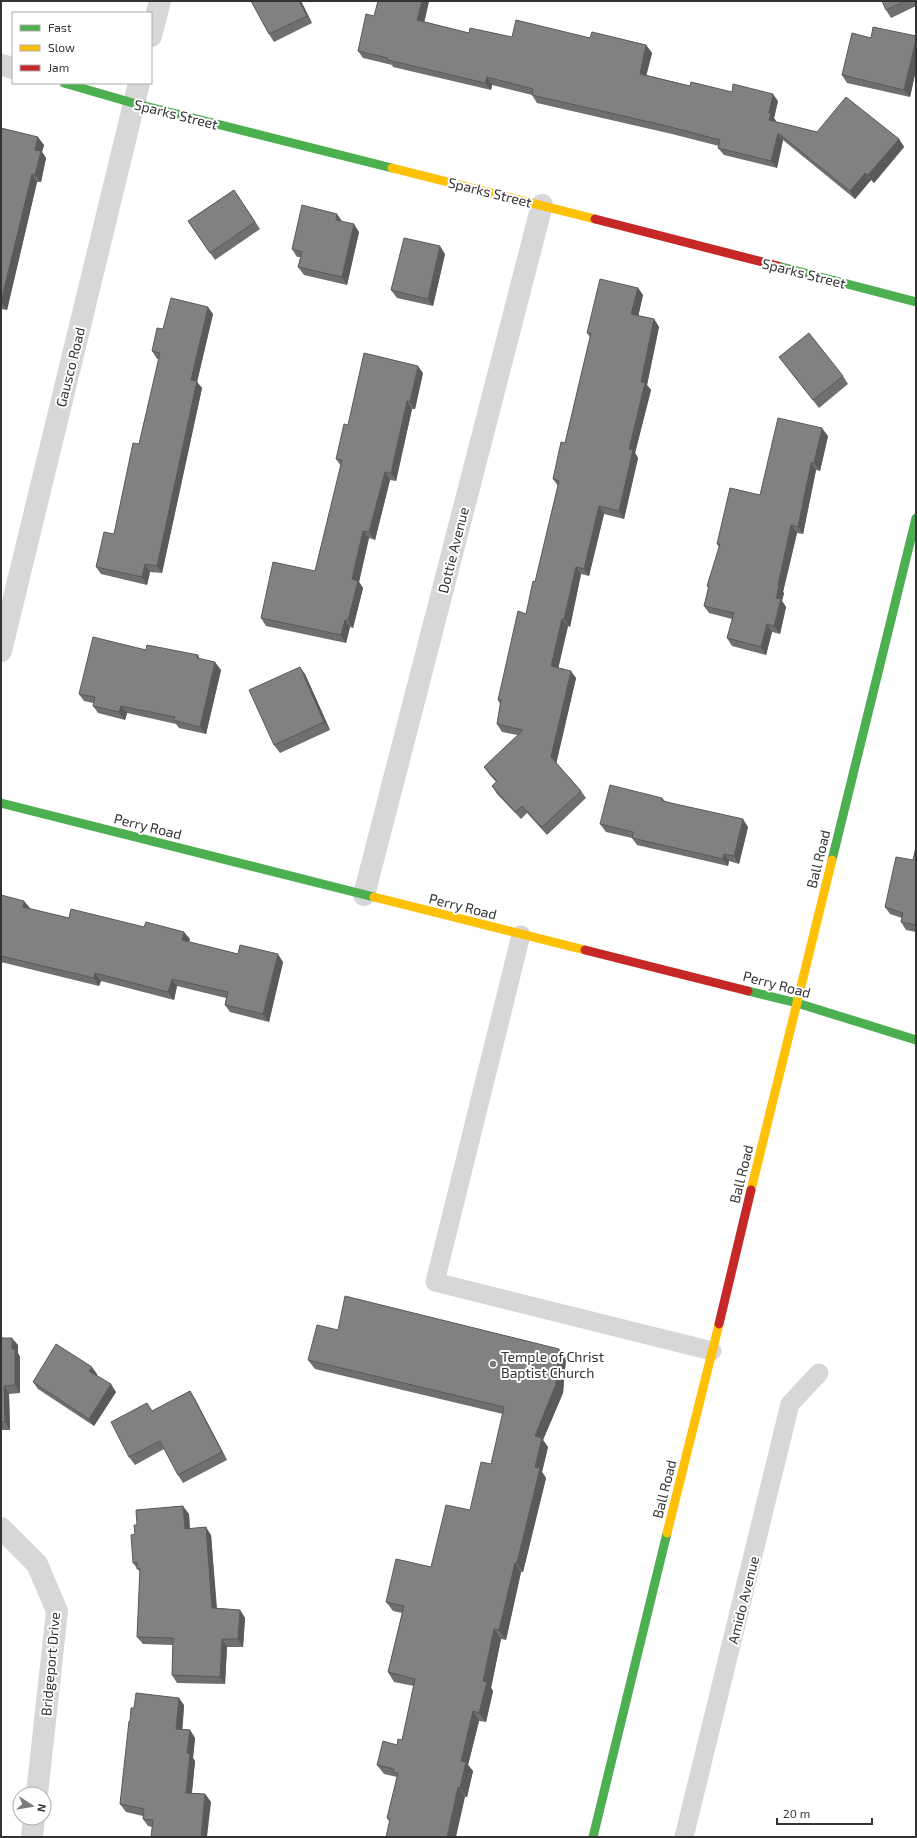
<svg xmlns="http://www.w3.org/2000/svg" width="917" height="1838" font-family="'Exo 2',sans-serif">
	<rect width="100%" height="100%" fill="#fff"/>
	<g fill="none" stroke-linecap="round" stroke-linejoin="round">
		<!-- lane -->
		<g stroke="#d7d7d7" stroke-width="19">
			<path d="M521,935L435,1282L712,1351"/>
			<path d="M684,1837L790,1404L819,1373"/>
		</g>
		<!-- street -->
		<g stroke="#d7d7d7" stroke-width="22">
			<path d="M151,36L160,1"/>
			<path d="M1,65L13,68"/>
			<path d="M1,651L139,83"/>
			<path d="M364,895L542,205"/>
			<path d="M1,1528L37,1564L57,1611L37,1794"/>
			<path d="M32,1837L34,1818"/>
		</g>
		<!-- fast -->
		<g stroke="#4caf50" stroke-width="9">
			<path d="M64,83L133,103L392,168"/>
			<path d="M778,266L916,302"/>
			<path d="M1,803L374,897"/>
			<path d="M832,860L916,518"/>
			<path d="M748,991L797,1003L916,1040"/>
			<path d="M593,1837L667,1533"/>
		</g>
		<!-- slow -->
		<g stroke="#ffc107" stroke-width="9">
			<path d="M392,168L595,219"/>
			<path d="M374,897L585,950"/>
			<path d="M751,1190L832,860"/>
			<path d="M667,1533L719,1324"/>
		</g>
		<!-- jam -->
		<g stroke="#c62828" stroke-width="9">
			<path d="M595,219L778,266"/>
			<path d="M585,950L748,991"/>
			<path d="M719,1324L751,1190"/>
		</g>
	</g>
	<!-- wall -->
	<g fill="#6f6f6f">
		<path d="M251,1H301L312,23L274,42L269,34Z"/>
		<path d="M378,1H429L424,22L469,33L512,37L590,38L646,45L652,53L646,75L690,86L732,92L778,101L774,118L776,121V122L817,132L899,139L904,147L874,183L871,180L855,199L783,140L777,168L724,155L718,148L719,146L672,134L537,103L532,95L492,85L491,90L393,67L392,65L363,58L358,51L374,16Z"/>
		<path d="M882,1H916V6L891,18L886,10Z"/>
		<path d="M916,36V70L910,97L847,83L842,75L871,38Z"/>
		<path d="M1,128L44,145L42,152L46,158L41,182H37L7,310L1,309Z"/>
		<path d="M234,190L260,229L215,260L188,221Z"/>
		<path d="M342,221L359,232L347,285L304,275L298,267L301,257H297L292,249Z"/>
		<path d="M445,254L433,306L397,298L391,290Z"/>
		<path d="M638,288L643,295L638,316L654,319L659,327L647,385L651,390L635,453L638,458L624,519L604,514L589,576L581,574L570,627L568,626L558,668L576,678L556,763L581,791L586,798L547,835L527,813L521,819L497,794L492,786L496,782L489,774L484,767L518,735L502,732L497,724L500,704L498,700L526,614L535,582L558,486L553,479L565,443L590,337L587,333Z"/>
		<path d="M213,314L197,382L202,388L162,573L150,572L147,585L101,574L96,567L114,534L139,444L159,359H157L152,351L163,329Z"/>
		<path d="M779,357L843,376L848,384L819,408Z"/>
		<path d="M423,373L415,409H412L396,481L390,480L375,540L369,538L359,582L363,588L353,628L350,627L346,643L266,626L261,618L315,571L341,466L336,459L348,425Z"/>
		<path d="M828,436L820,471L816,470L803,534L797,533L783,592L784,593L782,601L786,607L780,634L772,632L766,655L732,646L727,638L732,619L709,613L704,606L708,588L707,586L719,547L717,544Z"/>
		<path d="M146,650L198,655L200,659L221,670L206,734L179,728L176,724L127,713L125,720L98,713L93,706V703L84,701L79,694Z"/>
		<path d="M305,674L330,730L280,753L274,745Z"/>
		<path d="M662,798L665,801L748,827L739,864L729,861L728,866L637,845L632,838L606,832L600,824Z"/>
		<path d="M916,847V932L906,930L901,922L902,918L890,914L885,907L913,860Z"/>
		<path d="M1,895L30,909L69,918L190,939L189,942L238,954L283,962L269,1022L230,1012L225,1005L226,998L177,986L174,1000L101,981L99,986L1,962Z"/>
		<path d="M338,1330L566,1358L563,1393L543,1440L548,1447L542,1472L546,1478L523,1572H521L506,1640L501,1639L491,1688L493,1691L486,1722L479,1721L468,1765L473,1771L467,1797H465L389,1821L387,1818L397,1777L384,1774L377,1765L402,1740L414,1686L394,1682L388,1672L402,1613L393,1611L386,1602L431,1567L470,1510L491,1464L503,1414L315,1369L308,1360Z"/>
		<path d="M1,1338L18,1345V1353L20,1357V1393L9,1394L10,1430H1Z"/>
		<path d="M97,1374V1375L116,1392L94,1426L38,1389L33,1382Z"/>
		<path d="M190,1391L195,1399L227,1460L183,1483L178,1475L164,1449L135,1465L129,1457L153,1411Z"/>
		<path d="M189,1514L190,1529L211,1535L217,1608L240,1610L245,1618L243,1647H227L225,1684L177,1683L172,1675L173,1645L143,1644L137,1637L140,1572L133,1563L135,1534Z"/>
		<path d="M184,1705L182,1729L190,1730L195,1738L193,1758L195,1761L192,1793L205,1794L211,1802L152,1827L148,1826L143,1819V1816L126,1812L120,1804L130,1721Z"/>
	</g>
	<!-- shaded-wall -->
	<g fill="#5a5a5a">
		<path d="M299,1H301L312,23L307,16Z"/>
		<path d="M422,1H429L423,28L417,20Z"/>
		<path d="M916,40V70L910,97L904,90Z"/>
		<path d="M646,45L652,53L645,81L640,74Z"/>
		<path d="M487,77L492,85L491,90L485,83Z"/>
		<path d="M773,94L778,101L774,118L776,121L774,128L769,120V113Z"/>
		<path d="M778,133L783,140L777,168L771,161Z"/>
		<path d="M38,137L44,145L42,152L46,158L41,182L35,175V150Z"/>
		<path d="M899,139L904,147L874,183L868,175Z"/>
		<path d="M865,173L871,180L855,199L850,191Z"/>
		<path d="M32,174L37,182L7,310L1,302Z"/>
		<path d="M337,214L342,221L341,228L336,220Z"/>
		<path d="M354,224L359,232L347,285L342,277Z"/>
		<path d="M440,246L445,254L433,306L428,299Z"/>
		<path d="M638,288L643,295L637,322L631,314Z"/>
		<path d="M208,307L213,314L197,382L202,388L162,573L157,566L191,380Z"/>
		<path d="M654,319L659,327L647,385L651,390L635,453L638,458L624,519L619,511L641,382Z"/>
		<path d="M418,366L423,373L415,409L410,402Z"/>
		<path d="M407,401L412,409L396,481L391,473Z"/>
		<path d="M822,428L828,436L820,471L814,463Z"/>
		<path d="M811,463L816,470L803,534L798,527Z"/>
		<path d="M385,472L390,480L375,540L369,532Z"/>
		<path d="M599,506L604,514L589,576L584,569Z"/>
		<path d="M791,525L797,533L783,592L784,593L782,601L786,607L780,634L774,626L776,598L778,585Z"/>
		<path d="M363,531L369,538L359,582L363,588L353,628L348,620L352,579Z"/>
		<path d="M145,564L150,572L147,585L142,577Z"/>
		<path d="M576,567L581,574L570,627L564,619Z"/>
		<path d="M562,619L568,626L557,674L551,666Z"/>
		<path d="M345,620L350,627L346,643L341,635Z"/>
		<path d="M767,624L772,632L766,655L761,647Z"/>
		<path d="M215,662L221,670L206,734L200,727Z"/>
		<path d="M300,667L305,674L330,730L324,722Z"/>
		<path d="M571,671L576,678L556,765L551,757Z"/>
		<path d="M121,706L127,713L125,720L119,712Z"/>
		<path d="M743,819L748,827L739,864L734,856Z"/>
		<path d="M724,854L729,861L728,866L723,859Z"/>
		<path d="M24,901L30,908L28,915L23,907Z"/>
		<path d="M184,932L190,939L187,948L182,940Z"/>
		<path d="M278,954L283,962L269,1022L263,1014Z"/>
		<path d="M95,973L101,981L99,986L94,978Z"/>
		<path d="M172,979L177,986L174,1000L168,992Z"/>
		<path d="M12,1338L18,1345V1353L20,1357V1393L15,1385Z"/>
		<path d="M559,1349L566,1358L563,1393L543,1440L548,1447L542,1472L546,1478L523,1572L517,1563L535,1467V1436Z"/>
		<path d="M92,1367L97,1374L95,1378L89,1371Z"/>
		<path d="M111,1384L116,1392L94,1426L89,1419Z"/>
		<path d="M4,1386L9,1394L10,1430L5,1422Z"/>
		<path d="M190,1391L195,1399L227,1460L222,1452Z"/>
		<path d="M183,1506L189,1514L190,1537L185,1529Z"/>
		<path d="M206,1527L211,1535L217,1616L212,1608Z"/>
		<path d="M515,1563L521,1572L506,1640L499,1630Z"/>
		<path d="M240,1610L245,1618L243,1647L238,1639Z"/>
		<path d="M494,1629L501,1639L491,1688L493,1691L486,1722L479,1713L483,1681Z"/>
		<path d="M222,1639L227,1647L225,1684L220,1677Z"/>
		<path d="M179,1698L184,1705L182,1736L176,1729Z"/>
		<path d="M473,1711L479,1721L468,1765L473,1771L467,1797L460,1788L461,1761Z"/>
		<path d="M190,1730L195,1738L193,1758L195,1761L191,1800L186,1793L187,1753Z"/>
		<path d="M458,1787L465,1797L456,1837H447Z"/>
		<path d="M205,1794L211,1802L207,1837H201Z"/>
	</g>
	<!-- building -->
	<g fill="#818181" stroke="#5a5a5a">
		<path d="M251,1H299L307,16L269,34Z"/>
		<path d="M378,1H422L417,20L469,33L470,28L512,37L516,20L590,38L592,32L646,45L640,74L690,86L691,82L732,92L733,84L773,94L769,113H771L769,120L817,132L846,97L899,139L868,175L865,173L850,191L778,133L771,161L718,148L720,140L667,126L532,95L533,89L487,77L485,83L388,60V58L358,51L366,14L374,16Z"/>
		<path d="M882,1H905L886,10Z"/>
		<path d="M873,27L916,36V40L904,90L842,75L852,33L871,38Z"/>
		<path d="M1,128L38,137L35,150L41,151L35,175L32,174L1,302Z"/>
		<path d="M234,190L255,222L210,253L188,221Z"/>
		<path d="M302,205L337,214L336,220L354,224L342,277L298,267L302,252L292,249Z"/>
		<path d="M404,238L440,246L428,299L391,290Z"/>
		<path d="M600,279L638,288L631,314L654,319L641,382L645,383L629,449L633,450L619,511L599,506L584,569L576,567L564,619H562L551,666L571,671L551,757L581,791L542,827L522,806L515,812L492,786L497,781L484,767L523,730L497,724L501,700H498L518,611L526,614L533,581L535,582L559,481L553,479L561,442L565,443L591,333H587Z"/>
		<path d="M171,298L208,307L191,380L197,381L157,566L145,564L142,577L96,567L104,532L114,534L133,443L139,444L160,353L152,351L157,328L163,329Z"/>
		<path d="M809,333L843,376L813,400L779,357Z"/>
		<path d="M364,353L418,366L410,402L407,401L391,473L385,472L369,532L363,531L352,579L358,581L348,620H345L341,635L261,618L273,562L315,571L342,460L336,459L344,424L348,425Z"/>
		<path d="M778,418L822,428L814,463H811L798,527L791,525L778,585L779,586L776,598L781,599L774,626L767,624L761,647L727,638L734,613L704,606L709,586H707L720,544H717L730,488L760,495Z"/>
		<path d="M93,637L146,650L147,645L198,655L197,658L215,662L200,727L173,720L175,717L121,706L119,712L93,706L95,697L79,694Z"/>
		<path d="M300,667L324,722L274,745L249,690Z"/>
		<path d="M610,785L662,798V801L743,819L734,856L724,854L723,859L632,838L633,832L600,824Z"/>
		<path d="M916,847V925L901,922L903,913L885,907L896,857L913,860Z"/>
		<path d="M1,895L24,901L23,907L69,918L71,909L144,927L146,922L184,932L182,940L238,954L240,945L278,954L263,1014L225,1005L228,992L172,979L168,992L95,973L94,978L1,956Z"/>
		<path d="M345,1296L559,1349L556,1384L535,1436L542,1438L535,1467L540,1468L517,1563H515L499,1630L494,1629L483,1681L487,1682L479,1713L473,1711L461,1761L466,1762L460,1788L458,1787L447,1837H386L390,1819L387,1818L398,1773L393,1772L394,1769L377,1765L383,1741L397,1745L398,1739L402,1740L415,1679L388,1672L404,1606L386,1602L396,1559L431,1567L446,1505L470,1510L481,1462L491,1464L504,1407L308,1360L317,1325L338,1330Z"/>
		<path d="M1,1338H12V1349H15V1385L4,1386L5,1422H1Z"/>
		<path d="M56,1344L92,1367L89,1371L111,1384L89,1419L33,1382Z"/>
		<path d="M190,1391L222,1452L178,1475L160,1441L129,1457L111,1422L147,1403L152,1411Z"/>
		<path d="M183,1506L185,1529L206,1527L212,1608L240,1610L238,1639H222L220,1677L172,1675L173,1638L137,1637L140,1568L137,1569V1562L133,1563L131,1535L135,1534L134,1525H137L136,1510Z"/>
		<path d="M136,1693L179,1698L176,1729L190,1730L187,1753L190,1754L186,1793L205,1794L201,1837H151L153,1820L143,1819L144,1809L120,1804L129,1721H130L131,1708H134Z"/>
	</g>
	<!-- markers -->
	<circle fill="#7a7a7a" stroke="#fff" stroke-width="1.5" cx="493" cy="1364" r="4"/>
	<g text-anchor="middle" dominant-baseline="central" stroke-width="4" stroke-linejoin="round" paint-order="stroke">
		<!-- street labels -->
		<g font-size="14" fill="#333" stroke="#fff">
			<text transform="translate(176 114) rotate(14)">Sparks Street</text>
			<text transform="translate(490 192) rotate(14)">Sparks Street</text>
			<text transform="translate(804 273) rotate(14)">Sparks Street</text>
			<text transform="translate(70 367) rotate(-76)">Gausco Road</text>
			<text transform="translate(453 550) rotate(-76)">Dottie Avenue</text>
			<text transform="translate(148 826) rotate(14)">Perry Road</text>
			<text transform="translate(818 859) rotate(-76)">Ball Road</text>
			<text transform="translate(463 906) rotate(14)">Perry Road</text>
			<text transform="translate(777 984) rotate(15)">Perry Road</text>
			<text transform="translate(741 1174) rotate(-76)">Ball Road</text>
			<text transform="translate(664 1489) rotate(-76)">Ball Road</text>
			<text transform="translate(743 1600) rotate(-76)">Amido Avenue</text>
			<text transform="translate(50 1664) rotate(-85)">Bridgeport Drive</text>
		</g>
		<!-- poi labels -->
		<g font-size="14" fill="#333" stroke="#fff" text-anchor="start">
			<text x="501" y="1356">Temple of Christ<tspan x="501" dy="16">Baptist Church</tspan></text>
		</g>
	</g>
	<!-- border -->
	<rect width="917" height="1838" fill="none" stroke="#333333" stroke-width="4"/>
	<!-- legend -->
	<rect x="12" y="12" width="140" height="72" fill="#ffffff" stroke="#adadad"/>
	<rect x="20" y="25" width="20" height="6" fill="#4caf50" stroke="#adadad"/>
	<text x="48" y="32" font-size="12" fill="#333333">Fast</text>
	<rect x="20" y="45" width="20" height="6" fill="#ffc107" stroke="#adadad"/>
	<text x="48" y="52" font-size="12" fill="#333333">Slow</text>
	<rect x="20" y="65" width="20" height="6" fill="#c62828" stroke="#adadad"/>
	<text x="48" y="72" font-size="12" fill="#333333">Jam</text>
	<!-- north arrow -->
	<g transform="translate(32 1806) rotate(102)"><circle r="19" fill="#ffffff" stroke="#adadad"/>
	<path d="M0-3L7 15L0 10L-7 15Z" fill="#7a7a7a"/>
	<text y="-6" font-size="11" font-weight="bold" text-anchor="middle" fill="#333333">N</text>
	</g>
	<!-- scale -->
	<path d="M777 1818v6h95v-6" fill="none" stroke="#333333" stroke-width="2"/>
	<text x="783" y="1818" font-size="12" fill="#333333" stroke="#ffffff" stroke-width="3" paint-order="stroke">20 m</text>
</svg>
